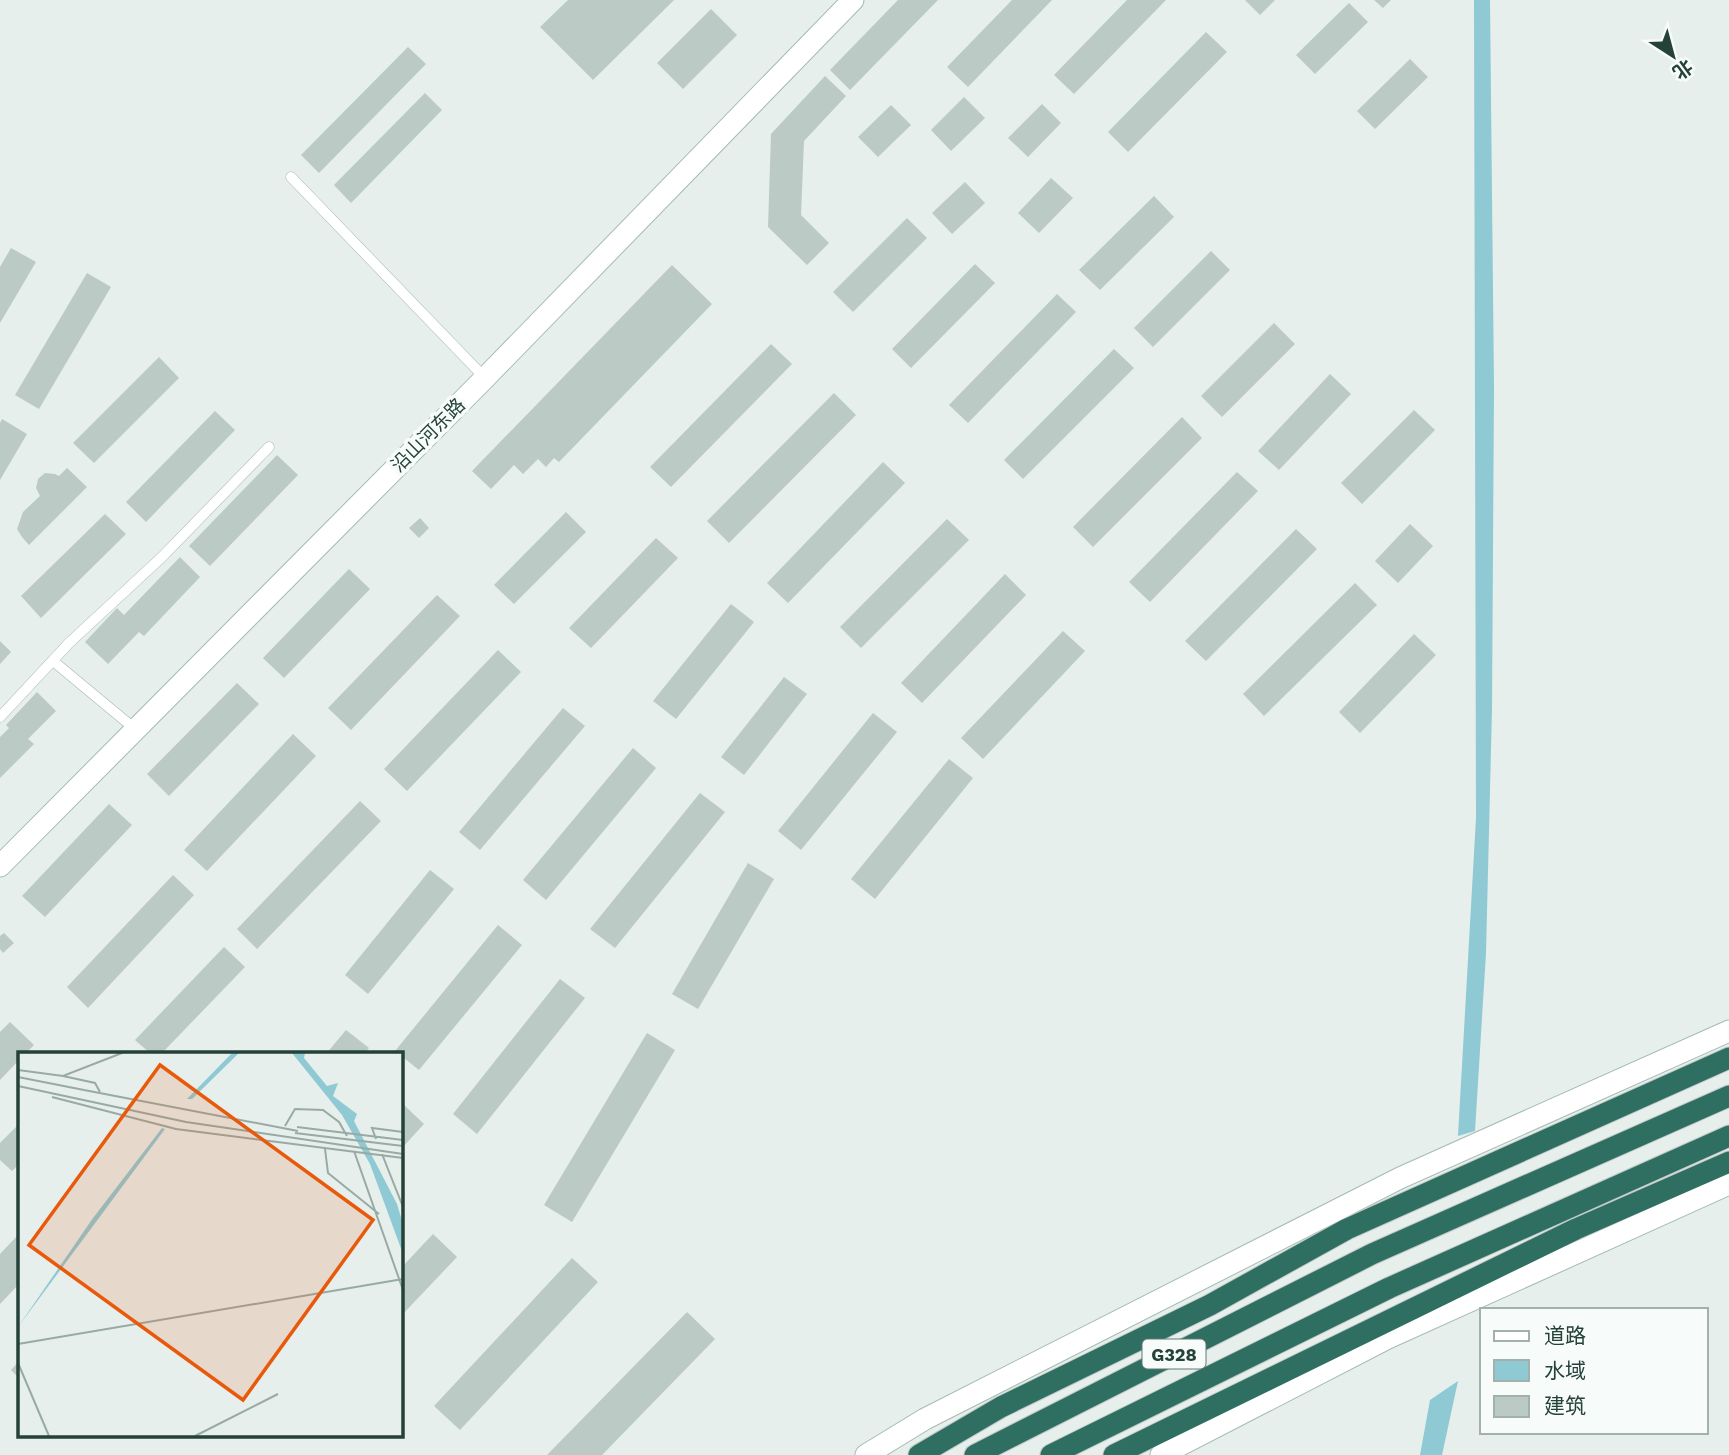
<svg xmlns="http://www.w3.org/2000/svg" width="1729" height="1455" font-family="'Work Sans','Noto Sans SC',sans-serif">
	<rect width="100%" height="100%" fill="#e6efeb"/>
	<!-- water -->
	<g fill="#8ec9d4">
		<path d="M1474,0H1490L1494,388L1492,709L1486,953L1475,1131L1458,1136L1476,818Z"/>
		<path d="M1458,1381L1442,1455H1420L1430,1400Z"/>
	</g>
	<!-- building -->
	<g fill="#bbcac4">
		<path d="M568,0H674L593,80L540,27Z"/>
		<path d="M898,0H938L850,90L830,70Z"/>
		<path d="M1012,0H1052L968,87L947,67Z"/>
		<path d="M1127,0H1166L1074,94L1054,75Z"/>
		<path d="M1245,0H1275L1260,15Z"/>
		<path d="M1374,0H1391L1383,8Z"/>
		<path d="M1349,3L1368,22L1315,74L1296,55Z"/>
		<path d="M711,9L737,35L683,89L657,63Z"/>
		<path d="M1206,32L1227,52L1128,152L1108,132Z"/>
		<path d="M408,47L426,64L319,173L301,155Z"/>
		<path d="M1410,59L1428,77L1375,129L1357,111Z"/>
		<path d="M825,76L846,96L804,141L801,215L829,243L807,265L768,227L771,134Z"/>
		<path d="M425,93L442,110L351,203L334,185Z"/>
		<path d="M964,97L985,118L951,151L931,130Z"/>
		<path d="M1042,104L1061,123L1028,157L1008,138Z"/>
		<path d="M891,105L911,125L878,157L858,137Z"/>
		<path d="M1051,178L1073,198L1039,233L1018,213Z"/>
		<path d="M965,182L985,203L952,234L932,213Z"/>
		<path d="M1154,196L1174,217L1100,290L1079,270Z"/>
		<path d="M907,218L927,238L853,312L833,292Z"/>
		<path d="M11,248L36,262L0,323V267Z"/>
		<path d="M1211,251L1230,270L1153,347L1134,328Z"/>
		<path d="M975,264L995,283L911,368L892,349Z"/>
		<path d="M672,265L712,304L559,462L554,458L546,467L538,459L523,474L514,465L491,489L472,471Z"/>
		<path d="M87,273L111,287L39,409L15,395Z"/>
		<path d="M1057,294L1076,312L968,423L949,405Z"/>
		<path d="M1274,323L1295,344L1222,417L1201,396Z"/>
		<path d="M771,344L792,364L671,487L650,467Z"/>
		<path d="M1114,349L1134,368L1023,479L1004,460Z"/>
		<path d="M159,357L179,378L94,463L73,443Z"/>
		<path d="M1330,374L1351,394L1279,470L1258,451Z"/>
		<path d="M834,393L856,415L729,543L707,521Z"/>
		<path d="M1414,410L1435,430L1362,504L1341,483Z"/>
		<path d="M215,411L235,430L146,522L126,502Z"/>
		<path d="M1182,417L1202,438L1093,547L1073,527Z"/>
		<path d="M2,419L27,434L0,480V423Z"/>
		<path d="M277,455L298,475L210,566L189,546Z"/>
		<path d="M883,462L905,483L788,603L767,583Z"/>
		<path d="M67,468L87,487L29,545L22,537L17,529L23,512L40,496L36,488L38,479L45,473L55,474L59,476Z"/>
		<path d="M1237,472L1258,491L1150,602L1129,582Z"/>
		<path d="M566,512L586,532L514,604L494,585Z"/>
		<path d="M105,514L126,534L41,618L21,596Z"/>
		<path d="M420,518L429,528L419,538L409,528Z"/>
		<path d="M947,519L969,540L861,648L840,627Z"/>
		<path d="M1410,524L1433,546L1398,583L1375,561Z"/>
		<path d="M1296,529L1317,549L1206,661L1185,641Z"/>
		<path d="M656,538L678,558L591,648L569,628Z"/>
		<path d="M180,557L200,577L144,636L139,632L108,664L85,642L117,608L124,615Z"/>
		<path d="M349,569L370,589L284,678L263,658Z"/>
		<path d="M1005,574L1026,595L922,703L901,683Z"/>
		<path d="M1355,583L1377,605L1264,716L1243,694Z"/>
		<path d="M437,595L460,616L351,730L328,708Z"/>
		<path d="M731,604L754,622L676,719L653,701Z"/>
		<path d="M1063,631L1085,651L983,759L961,738Z"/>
		<path d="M1414,634L1436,655L1360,733L1339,712Z"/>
		<path d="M0,641L11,652L0,664Z"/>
		<path d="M498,650L521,672L407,791L384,769Z"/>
		<path d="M784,677L807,694L744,775L721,757Z"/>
		<path d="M237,683L259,704L169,796L147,774Z"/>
		<path d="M37,692L56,711L28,739L34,744L0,778V737L9,728L6,725Z"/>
		<path d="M563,708L585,726L480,850L459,832Z"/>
		<path d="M873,713L897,732L801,850L778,831Z"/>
		<path d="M293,734L316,756L207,871L184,850Z"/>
		<path d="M633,748L656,768L546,900L523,880Z"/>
		<path d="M949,759L973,778L875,899L851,879Z"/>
		<path d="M700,793L725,812L615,948L590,929Z"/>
		<path d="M360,801L381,821L257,949L237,929Z"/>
		<path d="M109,804L132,825L45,917L22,896Z"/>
		<path d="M748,863L774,879L698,1009L672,994Z"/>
		<path d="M430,870L454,889L368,994L345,975Z"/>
		<path d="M173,875L194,895L88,1008L67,987Z"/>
		<path d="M498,925L522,945L419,1070L395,1051Z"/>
		<path d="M4,933L14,943L3,953L0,949V936Z"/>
		<path d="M224,947L245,967L161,1054H151L135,1040Z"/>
		<path d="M560,979L585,998L477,1134L453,1114Z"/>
		<path d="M10,1022L34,1045L25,1054H19V1060L0,1080V1032Z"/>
		<path d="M346,1030L369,1048L364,1054H326Z"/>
		<path d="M647,1033L675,1050L572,1222L544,1205Z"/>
		<path d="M403,1104L424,1124L401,1149V1107Z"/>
		<path d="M19,1124V1164L12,1171L0,1160V1143Z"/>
		<path d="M19,1234V1284L0,1304V1254Z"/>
		<path d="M433,1234L457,1257L401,1316V1268Z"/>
		<path d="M572,1258L598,1282L460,1430L434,1406Z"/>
		<path d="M687,1312L715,1339L602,1455H547Z"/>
		<path d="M19,1361V1378L11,1370Z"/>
	</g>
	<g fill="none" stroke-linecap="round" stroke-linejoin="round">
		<defs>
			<g id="lane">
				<path d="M291,177L485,378"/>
				<path d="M53,661L135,729"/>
				<path d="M0,717L69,643L162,557L269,447"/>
			</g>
			<g id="secondary">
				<path d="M0,866L485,378L853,0"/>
				<path d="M866,1455L925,1419L1400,1178L1729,1031"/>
				<path d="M1161,1455L1388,1338L1729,1184"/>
			</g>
			<g id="highway">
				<path d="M919,1455L1001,1407L1210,1305L1347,1229L1729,1058"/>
				<path d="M975,1455L1372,1254L1729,1096"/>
				<path d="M1051,1455L1389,1288L1729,1136"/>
				<path d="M1114,1455L1576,1229L1729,1162"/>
			</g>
		</defs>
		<!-- lane casing -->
		<use href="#lane" stroke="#a8b8b2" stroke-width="11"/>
		<!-- secondary casing -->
		<use href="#secondary" stroke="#a4bbb3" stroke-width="23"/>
		<!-- highway casing -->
		<use href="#highway" stroke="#c2cac8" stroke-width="23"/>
		<!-- lane -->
		<use href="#lane" stroke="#fff" stroke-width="10"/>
		<!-- secondary -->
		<use href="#secondary" stroke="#fff" stroke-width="21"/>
		<!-- highway -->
		<use href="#highway" stroke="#2f6f62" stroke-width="21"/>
	</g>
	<g text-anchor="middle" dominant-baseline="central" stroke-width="7" stroke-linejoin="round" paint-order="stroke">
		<!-- shield labels -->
		<rect fill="#f7fbf9" stroke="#637a73" stroke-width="2" x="1142.5" y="1339.5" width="63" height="29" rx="5"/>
		<g font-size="18" font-weight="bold" fill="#24423a">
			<text x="1174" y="1354">G328</text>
		</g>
		<!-- street labels -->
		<g font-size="19" fill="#24423a" stroke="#f7fbf9">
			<text transform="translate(428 435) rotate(-45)">沿山河东路</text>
		</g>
	</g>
	<!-- overview -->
	<g transform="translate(18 1052)">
		<rect width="385" height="385" fill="#e6efeb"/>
		<path d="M214,1H221L174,47H169ZM274,1H287L286,6L309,34L320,31L315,44L339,62L336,69L379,152L385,172V202L352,112L324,63ZM144,76L147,77L0,275L75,166Z" fill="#8ec9d4"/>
		<path fill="none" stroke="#98aaa4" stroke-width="2" d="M0,18L45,24L104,1M45,24L77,31L82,40M0,25L66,38M0,34L168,70L385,102M66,38L280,79M34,45L158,77L385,106M267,74L277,57L305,58L321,70L329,84M279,75L385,88M277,81L385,94M358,87L354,76L385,80M307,97L310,121L361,162M336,99L385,238M364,102L385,155M0,292L385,227M0,311L31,384M177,384L260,342"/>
		<path fill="#e8590c" fill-opacity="0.15" stroke="#e8590c" stroke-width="3.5" d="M142,13L355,168L225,348L11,193Z"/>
		<rect width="385" height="385" fill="none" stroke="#24423a" stroke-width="3.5"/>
	</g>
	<!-- legend -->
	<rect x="1480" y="1308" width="228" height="126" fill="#f7fbf9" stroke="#a3b1ad" stroke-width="2"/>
	<rect x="1494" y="1331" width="35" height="10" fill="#ffffff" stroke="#a3b1ad" stroke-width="2"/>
	<text x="1544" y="1343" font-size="21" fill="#24423a">道路</text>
	<rect x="1494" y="1360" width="35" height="21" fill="#8ec9d4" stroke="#a3b1ad" stroke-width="2"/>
	<text x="1544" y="1378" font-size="21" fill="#24423a">水域</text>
	<rect x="1494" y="1396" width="35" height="21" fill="#bbcac4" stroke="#a3b1ad" stroke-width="2"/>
	<text x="1544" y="1413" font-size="21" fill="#24423a">建筑</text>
	<!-- north arrow -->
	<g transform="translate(1673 56) rotate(144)" stroke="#f7fbf9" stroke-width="5" paint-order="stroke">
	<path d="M0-5L12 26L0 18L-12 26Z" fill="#24423a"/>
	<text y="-10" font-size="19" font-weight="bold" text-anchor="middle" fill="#24423a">北</text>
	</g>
</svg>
